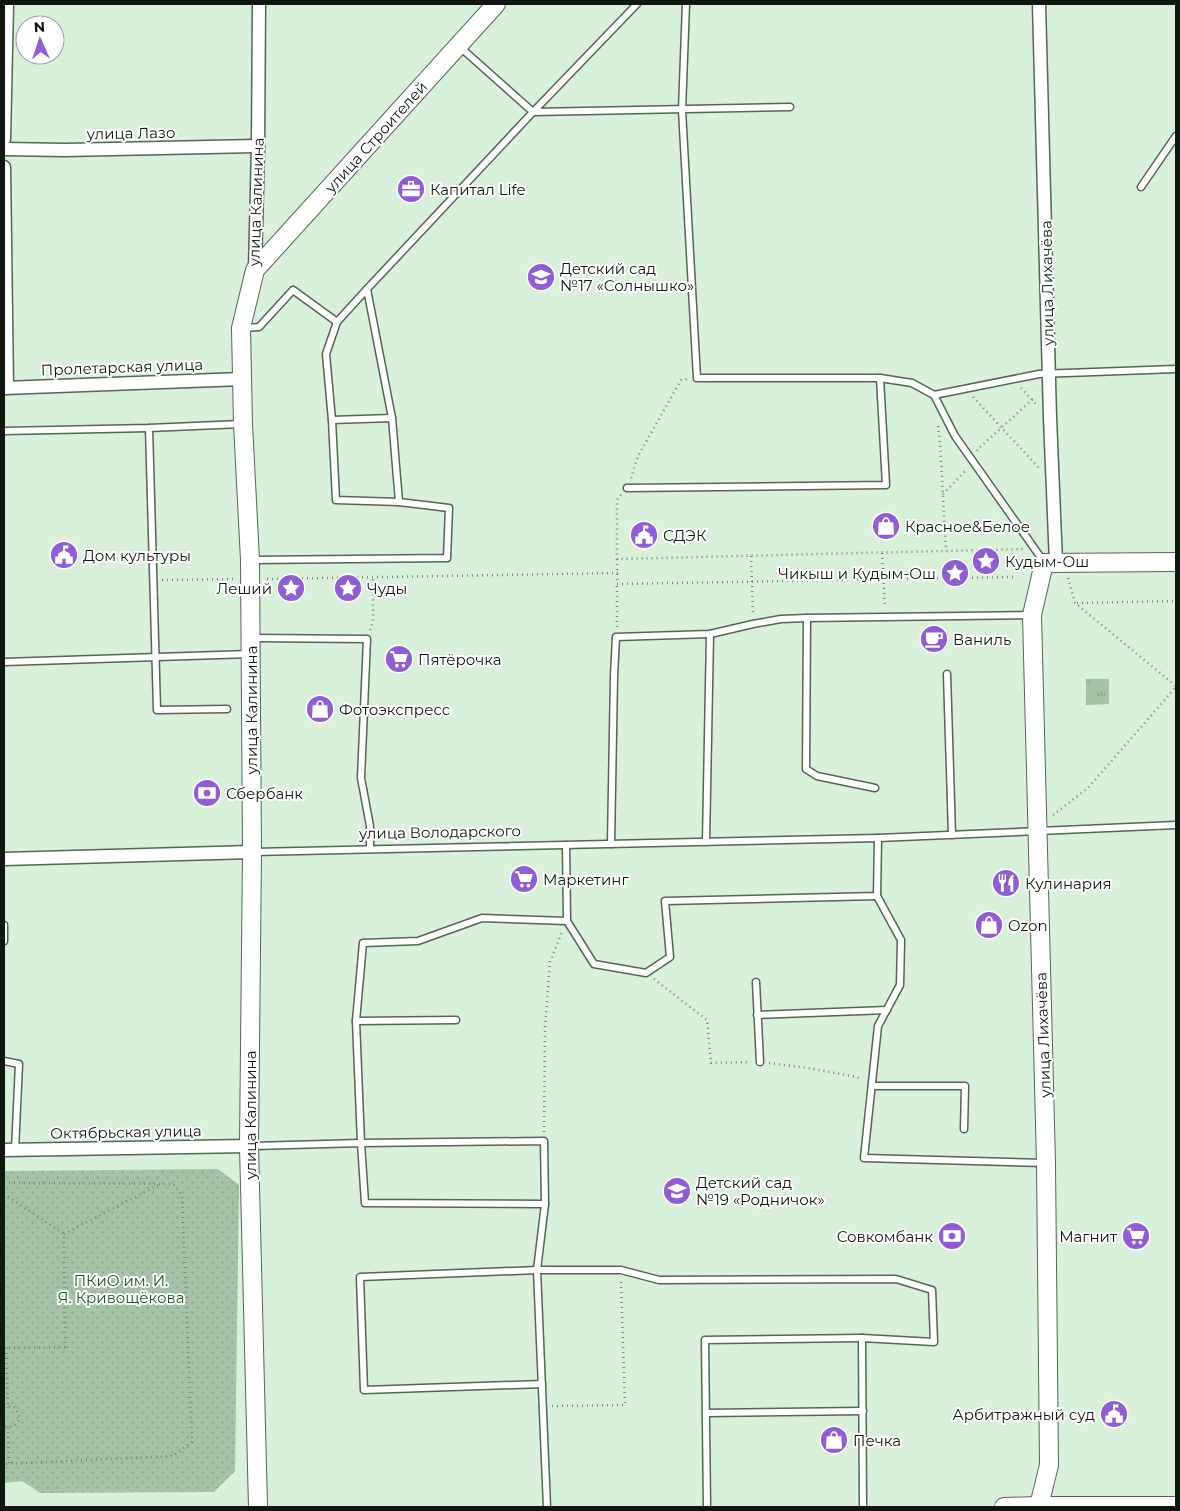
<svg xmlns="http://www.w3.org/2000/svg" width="1180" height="1511" font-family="Montserrat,sans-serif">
	<defs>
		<pattern id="grass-tufts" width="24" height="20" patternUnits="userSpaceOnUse" patternTransform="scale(1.25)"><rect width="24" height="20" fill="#a5c3a6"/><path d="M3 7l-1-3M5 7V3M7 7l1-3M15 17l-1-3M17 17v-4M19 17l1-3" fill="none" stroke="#8da78e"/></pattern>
		<pattern id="park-dots" width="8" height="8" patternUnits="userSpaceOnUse" patternTransform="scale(1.25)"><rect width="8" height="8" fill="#a5c3a6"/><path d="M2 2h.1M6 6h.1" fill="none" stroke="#8da78e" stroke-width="1.8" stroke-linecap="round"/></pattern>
	</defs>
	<rect width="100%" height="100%" fill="#d9f0da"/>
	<!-- grass -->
	<path fill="url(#grass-tufts)" d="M1086,679H1109V704L1086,705Z"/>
	<!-- park -->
	<path fill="url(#park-dots)" d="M218,1169L239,1185L235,1471L214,1492L40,1493L22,1481L4,1483V1171Z"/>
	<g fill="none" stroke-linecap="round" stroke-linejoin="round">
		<defs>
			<g id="lane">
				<path d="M637,4L533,112L790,107"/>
				<path d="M686,4L682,110L697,378H880L912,383L934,395L955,436L1044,562"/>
				<path d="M1141,187L1176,136"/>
				<path d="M337,322L326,354L332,420L336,500L399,502"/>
				<path d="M242,328L259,327L293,290L337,322L367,289"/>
				<path d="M934,395L1039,374L1176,369"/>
				<path d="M332,420L392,418"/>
				<path d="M149,428L157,710L227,709"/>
				<path d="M4,431L149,428L241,424"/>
				<path d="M627,488L886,485L880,378"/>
				<path d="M251,560L447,558L449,508L399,502L392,418L367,289L533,112L460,47"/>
				<path d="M807,618L806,769L817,776L875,788"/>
				<path d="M252,638L367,639L361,778L370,826V849"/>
				<path d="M4,662L250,654"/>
				<path d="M947,674L952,835"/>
				<path d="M706,842L710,634"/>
				<path d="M611,844L614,676L616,637L710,634L753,624L781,619L807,618L1031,615"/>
				<path d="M566,845L567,921L594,964L646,973L670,957L665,901L877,896L878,838"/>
				<path d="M253,852L878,838L1176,825"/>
				<path d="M877,896L901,940L900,985L878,1026L864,1158L1044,1163"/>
				<path d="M4,925V941"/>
				<path d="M756,982L760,1062"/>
				<path d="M757,1015L887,1010"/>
				<path d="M356,1021L456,1020"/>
				<path d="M4,1061L19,1064L15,1150"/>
				<path d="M872,1086H965L964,1129"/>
				<path d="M250,1146L361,1143L365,1203L545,1204L537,1270L547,1507"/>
				<path d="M545,1204L544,1141L361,1143L356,1021L363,943L418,941L482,918L567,921"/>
				<path d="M542,1384L364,1390L360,1277L537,1270H621L659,1280L896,1279L932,1290L934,1342L862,1338L863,1507"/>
				<path d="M706,1413L863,1411"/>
				<path d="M707,1507L705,1340L862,1338"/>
			</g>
			<g id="street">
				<path d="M1039,4L1050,418L1056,563"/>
				<path d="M4,139L7,4"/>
				<path d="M4,149L65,150L258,146"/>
				<path d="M4,167L7,388"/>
				<path d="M255,270L258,146L259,4"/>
				<path d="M4,388L242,379"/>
				<path d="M4,859L252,852"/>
				<path d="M4,1150L249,1146"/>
			</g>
			<g id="secondary">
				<path d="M1039,1506L1049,1465L1046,1163L1032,615L1044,563L1176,562"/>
				<path d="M258,1507L249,1146L252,852L250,560L243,424L241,328L255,270L496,4"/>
				<path d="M1004,1507L1039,1506H1176"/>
			</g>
		</defs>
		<!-- lane casing -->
		<use href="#lane" stroke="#526654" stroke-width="9"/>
		<!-- street casing -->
		<use href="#street" stroke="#526654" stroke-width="15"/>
		<!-- secondary casing -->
		<use href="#secondary" stroke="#526654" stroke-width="20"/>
		<!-- path -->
		<g stroke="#788879" stroke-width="2.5" stroke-dasharray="1 4" stroke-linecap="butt">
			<path d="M1021,388L1036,404"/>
			<path d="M973,397L1039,468"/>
			<path d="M938,426L940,442L946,551"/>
			<path d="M977,451L978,449L1035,397"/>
			<path d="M631,478L638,456L681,380L688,379"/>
			<path d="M943,494L967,469"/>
			<path d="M621,495L617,500V559L1024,549"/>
			<path d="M882,553L885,606"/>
			<path d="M751,556L753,614"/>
			<path d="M617,559V584L1015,577"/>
			<path d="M1068,578L1075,603L1176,686"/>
			<path d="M267,579L618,573"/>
			<path d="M162,580L234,579"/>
			<path d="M1077,603L1176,601"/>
			<path d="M617,627V584"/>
			<path d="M370,630L373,621V577"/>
			<path d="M1053,815L1088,788L1176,687"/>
			<path d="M654,979L707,1020L711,1063L751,1062"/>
			<path d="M769,1063L808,1068L857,1077L862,1080"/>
			<path d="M544,1132L545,1028L550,962L562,932"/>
			<path d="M4,1183L173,1184L182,1196L192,1442L173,1456L4,1464"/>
			<path d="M4,1194L64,1234L65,1347L4,1348"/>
			<path d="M64,1234L160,1184"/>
			<path d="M6,1348L8,1406"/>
			<path d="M552,1406L625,1405L621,1281"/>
			<path d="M4,1407L12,1406C25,1415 19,1430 4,1426"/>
			<path d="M8,1427L9,1463"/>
		</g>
		<!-- lane -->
		<use href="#lane" stroke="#fff" stroke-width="6"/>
		<!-- street -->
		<use href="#street" stroke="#fff" stroke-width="12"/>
		<!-- secondary -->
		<use href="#secondary" stroke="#fff" stroke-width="18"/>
	</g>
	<!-- icons -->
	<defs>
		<symbol id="office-disc" viewBox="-11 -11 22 22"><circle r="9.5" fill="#8f5dd6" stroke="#fff"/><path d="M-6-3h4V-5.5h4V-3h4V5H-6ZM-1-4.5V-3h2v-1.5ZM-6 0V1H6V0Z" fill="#fff"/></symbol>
		<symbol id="school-disc" viewBox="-11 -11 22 22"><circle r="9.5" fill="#8f5dd6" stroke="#fff"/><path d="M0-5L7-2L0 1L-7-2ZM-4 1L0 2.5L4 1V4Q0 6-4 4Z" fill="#fff"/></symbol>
		<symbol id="shop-disc" viewBox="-11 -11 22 22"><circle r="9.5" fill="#8f5dd6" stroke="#fff"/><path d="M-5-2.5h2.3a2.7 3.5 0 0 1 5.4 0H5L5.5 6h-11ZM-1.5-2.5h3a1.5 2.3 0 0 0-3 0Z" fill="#fff"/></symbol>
		<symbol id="civic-disc" viewBox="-11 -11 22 22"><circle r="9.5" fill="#8f5dd6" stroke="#fff"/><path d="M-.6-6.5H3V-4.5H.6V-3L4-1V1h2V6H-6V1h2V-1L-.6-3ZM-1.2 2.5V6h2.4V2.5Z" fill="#fff"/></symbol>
		<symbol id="sight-disc" viewBox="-11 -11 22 22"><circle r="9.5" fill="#8f5dd6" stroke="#fff"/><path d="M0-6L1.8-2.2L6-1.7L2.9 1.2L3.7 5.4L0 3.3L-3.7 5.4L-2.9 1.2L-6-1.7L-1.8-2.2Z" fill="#fff"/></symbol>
		<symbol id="cafe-disc" viewBox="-11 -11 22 22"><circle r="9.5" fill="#8f5dd6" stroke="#fff"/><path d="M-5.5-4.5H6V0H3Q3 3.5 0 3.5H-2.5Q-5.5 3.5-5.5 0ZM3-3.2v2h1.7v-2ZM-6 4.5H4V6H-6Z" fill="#fff"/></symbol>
		<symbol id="supermarket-disc" viewBox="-11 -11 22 22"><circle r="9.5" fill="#8f5dd6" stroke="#fff"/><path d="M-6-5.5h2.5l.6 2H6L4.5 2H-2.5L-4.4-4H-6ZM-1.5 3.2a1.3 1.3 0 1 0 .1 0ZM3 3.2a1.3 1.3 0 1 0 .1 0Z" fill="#fff"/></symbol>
		<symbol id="bank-disc" viewBox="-11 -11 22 22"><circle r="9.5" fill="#8f5dd6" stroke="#fff"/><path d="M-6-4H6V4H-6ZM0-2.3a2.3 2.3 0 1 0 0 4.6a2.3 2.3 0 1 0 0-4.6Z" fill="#fff"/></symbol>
		<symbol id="restaurant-disc" viewBox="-11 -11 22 22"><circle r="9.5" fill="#8f5dd6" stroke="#fff"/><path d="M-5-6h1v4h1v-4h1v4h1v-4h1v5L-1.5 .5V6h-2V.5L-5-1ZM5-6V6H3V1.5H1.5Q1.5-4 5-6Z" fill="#fff"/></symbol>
	</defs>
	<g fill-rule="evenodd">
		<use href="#office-disc" x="395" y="173" width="32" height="32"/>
		<use href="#school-disc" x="525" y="261" width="32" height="32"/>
		<use href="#shop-disc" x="870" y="510" width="32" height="32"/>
		<use href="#civic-disc" x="628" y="519" width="32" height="32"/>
		<use href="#civic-disc" x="48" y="539" width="32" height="32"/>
		<use href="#sight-disc" x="970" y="545" width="32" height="32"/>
		<use href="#sight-disc" x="939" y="557" width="32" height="32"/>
		<use href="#sight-disc" x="275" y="572" width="32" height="32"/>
		<use href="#sight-disc" x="332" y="572" width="32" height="32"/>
		<use href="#cafe-disc" x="918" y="623" width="32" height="32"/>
		<use href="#supermarket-disc" x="383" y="643" width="32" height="32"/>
		<use href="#shop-disc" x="304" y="693" width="32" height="32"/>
		<use href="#bank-disc" x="191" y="777" width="32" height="32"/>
		<use href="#supermarket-disc" x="508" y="863" width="32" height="32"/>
		<use href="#restaurant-disc" x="990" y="867" width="32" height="32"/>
		<use href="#shop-disc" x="973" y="909" width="32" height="32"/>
		<use href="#school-disc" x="661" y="1175" width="32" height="32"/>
		<use href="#bank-disc" x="936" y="1220" width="32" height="32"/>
		<use href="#supermarket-disc" x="1120" y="1220" width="32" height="32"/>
		<use href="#civic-disc" x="1098" y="1398" width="32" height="32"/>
		<use href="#shop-disc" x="818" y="1424" width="32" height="32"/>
	</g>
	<g text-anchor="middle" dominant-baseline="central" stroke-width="4" stroke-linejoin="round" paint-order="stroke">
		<!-- street labels -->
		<g font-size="15" fill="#0f1710" stroke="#fff">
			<text transform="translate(131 133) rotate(-1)">улица Лазо</text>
			<text transform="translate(376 137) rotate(-48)">улица Строителей</text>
			<text transform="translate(256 202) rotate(-88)">улица Калинина</text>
			<text transform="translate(1047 283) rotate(-91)">улица Лихачёва</text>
			<text transform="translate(122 367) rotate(-2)">Пролетарская улица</text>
			<text transform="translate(251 710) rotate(-90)">улица Калинина</text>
			<text transform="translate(440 832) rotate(-1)">улица Володарского</text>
			<text transform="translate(1043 1035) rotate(-92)">улица Лихачёва</text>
			<text transform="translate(250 1115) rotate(-90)">улица Калинина</text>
			<text transform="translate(126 1132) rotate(-1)">Октябрьская улица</text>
		</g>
		<!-- poi labels -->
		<g font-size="15" fill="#0f1710" stroke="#fff" text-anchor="start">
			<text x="430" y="189">Капитал Life</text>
			<text x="560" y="268">Детский сад<tspan x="560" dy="17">№17 «Солнышко»</tspan></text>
			<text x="905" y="526">Красное&amp;Белое</text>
			<text x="663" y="535">СДЭК</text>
			<text x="83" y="555">Дом культуры</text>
			<text x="1005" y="561">Кудым-Ош</text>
			<text x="936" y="573" text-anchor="end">Чикыш и Кудым-Ош</text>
			<text x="272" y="588" text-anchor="end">Леший</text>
			<text x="367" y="588">Чуды</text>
			<text x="953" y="639">Ваниль</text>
			<text x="418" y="659">Пятёрочка</text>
			<text x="339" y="709">Фотоэкспресс</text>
			<text x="226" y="793">Сбербанк</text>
			<text x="543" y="879">Маркетинг</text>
			<text x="1025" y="883">Кулинария</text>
			<text x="1008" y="925">Ozon</text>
			<text x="696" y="1182">Детский сад<tspan x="696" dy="17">№19 «Родничок»</tspan></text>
			<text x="933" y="1236" text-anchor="end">Совкомбанк</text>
			<text x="1117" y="1236" text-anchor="end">Магнит</text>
			<text x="1095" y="1414" text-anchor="end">Арбитражный суд</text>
			<text x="853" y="1440">Печка</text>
		</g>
		<!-- park labels -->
		<g font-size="15" fill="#1d5827" stroke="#fff">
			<text x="121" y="1280">ПКиО им. И.<tspan x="121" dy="17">Я. Кривощёкова</tspan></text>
		</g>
	</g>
	<!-- border -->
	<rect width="1180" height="1511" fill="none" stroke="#0f1710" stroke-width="10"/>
	<!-- north arrow -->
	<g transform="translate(40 40) rotate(357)"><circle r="24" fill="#ffffff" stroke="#9fa29f"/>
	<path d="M0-4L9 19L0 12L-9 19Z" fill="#8f5dd6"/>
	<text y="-8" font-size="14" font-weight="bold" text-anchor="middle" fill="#0f1710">N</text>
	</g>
</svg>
